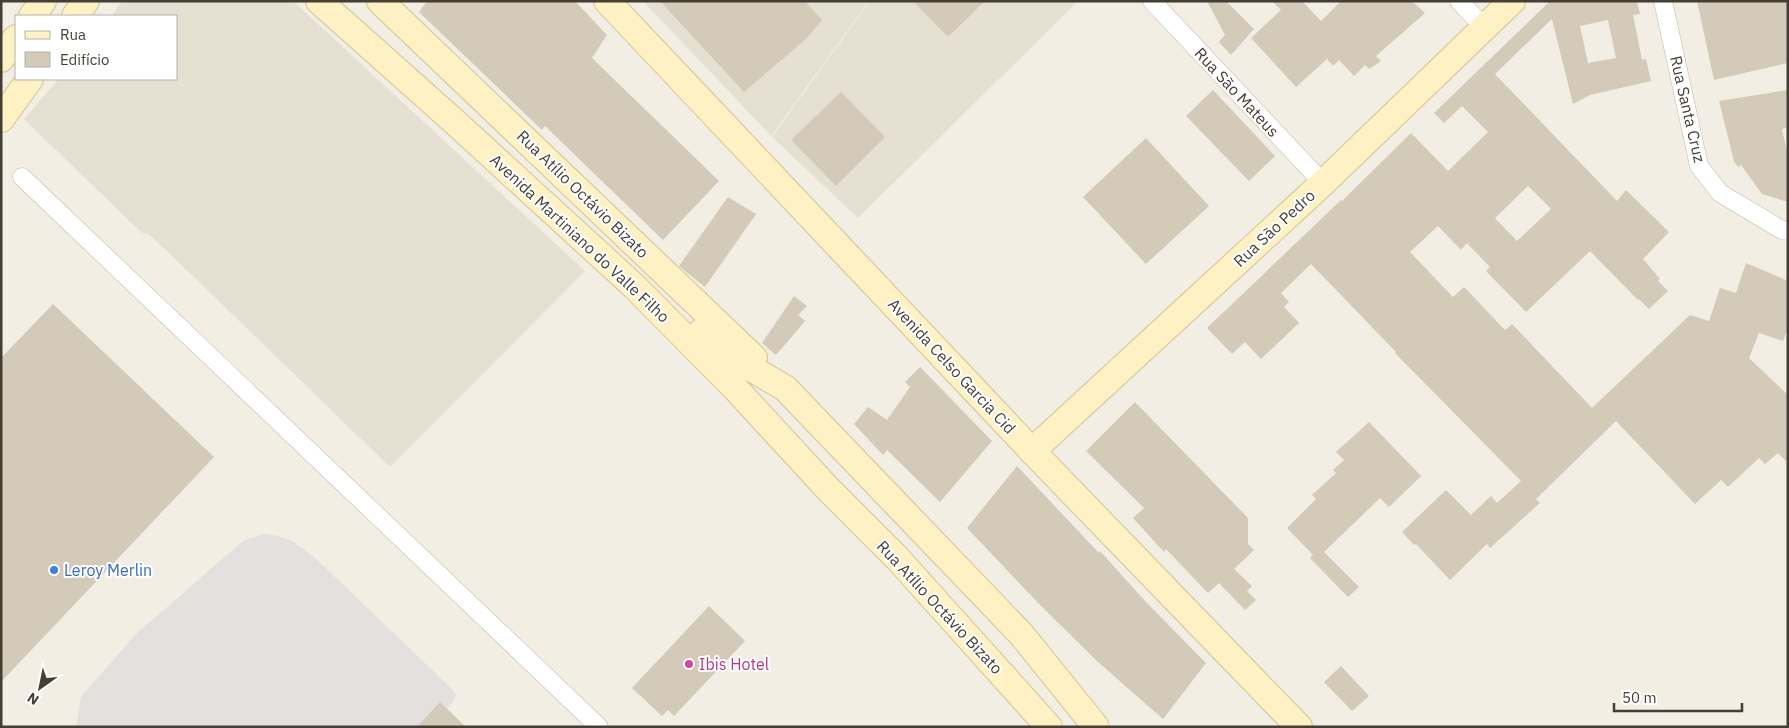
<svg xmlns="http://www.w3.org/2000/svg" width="1789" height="728" font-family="'IBM Plex Sans',sans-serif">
	<rect width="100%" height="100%" fill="#f2eee4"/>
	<!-- residential -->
	<g fill="#e6e0d2">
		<path d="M122,1H293L585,271L390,467L166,250L147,233H142L24,119L59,79H176V16H112Z"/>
		<path d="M643,1H869L771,136Z"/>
		<path d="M870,1H1078L858,218L772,137Z"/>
	</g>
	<!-- parking -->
	<path fill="#e3e0dd" d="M264,534L279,536L292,541L314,557L452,689L456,695L453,702L447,708L440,702L418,727H76L81,697L135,635L236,547L245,540Z"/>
	<!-- building -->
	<g fill="#d3caba" fill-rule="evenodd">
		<path d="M427,1H575L607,35L592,58L719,181L663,240L545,126L542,130L419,12Z"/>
		<path d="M660,1H805L822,20L806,39L744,92Z"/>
		<path d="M913,1H985L948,37Z"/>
		<path d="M1207,1H1226L1254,29L1231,55L1219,42L1225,35Z"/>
		<path d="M1272,1H1302L1321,21L1341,1H1412L1425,13L1376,56L1381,61L1369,69L1365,65L1354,76L1339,60L1333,66L1327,59L1296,87L1251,38L1281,10Z"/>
		<path d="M1548,1H1637L1640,14L1633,15L1642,60L1646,59L1651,81L1590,95L1573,104L1552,19L1495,74L1617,201L1626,190L1669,232L1643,259L1660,279L1658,281L1668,291L1649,309L1639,299L1638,300L1590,251L1526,312L1486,271L1490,267L1467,243L1461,250L1438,226L1410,252L1453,297L1464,287L1505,330L1512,324L1592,408L1690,315L1709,321L1720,288L1736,293L1746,263L1788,281V328L1783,341L1759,333L1749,358L1788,395V463L1778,453L1765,464L1759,458L1728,487L1721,480L1695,504L1616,421L1536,499L1540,503L1490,548L1487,544L1450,580L1416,544L1414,545L1402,532L1446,490L1471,515L1491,496L1497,503L1521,481L1395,353L1396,352L1311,264L1281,293L1289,302L1284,307L1299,323L1261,359L1245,342L1232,354L1207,328L1341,200L1342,201L1411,133L1448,171L1488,132L1462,106L1444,123L1434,113L1548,3ZM1608,20L1616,58L1588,63L1580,26ZM1528,186L1551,209L1517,241L1495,218Z"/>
		<path d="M1697,1H1788V63L1714,80Z"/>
		<path d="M1213,90L1275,156L1249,181L1186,116Z"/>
		<path d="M1788,90V127L1782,129L1788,157V202L1762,194L1741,165L1738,167L1734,161L1719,101Z"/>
		<path d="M841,92L885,137L836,186L791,140Z"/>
		<path d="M1146,138L1209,206L1146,264L1083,197Z"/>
		<path d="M728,197L756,214L705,287L679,266Z"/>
		<path d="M794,296L807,306L798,315L805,321L776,355L762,343Z"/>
		<path d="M53,304L214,457L1,682V358Z"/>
		<path d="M920,367L992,441L940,502L887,450L883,455L854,424L868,407L887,420L910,387L905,382Z"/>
		<path d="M1135,402L1248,518V544L1254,550L1234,569L1252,586L1247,591L1256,600L1245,610L1219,583L1208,593L1166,549L1164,552L1133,518L1144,508L1086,451Z"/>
		<path d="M1369,422L1421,476L1389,507L1380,498L1324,552L1359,587L1348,597L1310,558L1313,555L1287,528L1316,499L1312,495L1336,473L1333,470L1344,460L1336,452Z"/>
		<path d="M1017,466L1099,553L1100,551L1146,602L1206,663L1163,719L1098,662L1038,603L967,528Z"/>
		<path d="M709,606L745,641L674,716L668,710L662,716L632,688Z"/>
		<path d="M1341,666L1369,696L1352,711L1324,682Z"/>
		<path d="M440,702L466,727H417Z"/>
	</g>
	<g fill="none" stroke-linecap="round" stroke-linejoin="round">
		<defs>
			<g id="street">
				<path d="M1152,1L1323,183"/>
				<path d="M1459,1L1484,27"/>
				<path d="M1663,1L1699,166L1720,193L1782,230L1788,231"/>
				<path d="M22,177L599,727"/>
			</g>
			<g id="secondary">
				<path d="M319,1L457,124L635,287L735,388L829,490L898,559L1049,727"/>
				<path d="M380,1L754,358"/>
				<path d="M607,1L1032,451L1299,727"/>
				<path d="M32,16L43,1"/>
				<path d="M75,16L86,1"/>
				<path d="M1,59L16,38"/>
				<path d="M1,119L30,79"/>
				<path d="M701,332L716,348L785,388L1021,634L1096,727"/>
				<path d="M1032,451L1323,183L1512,1"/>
			</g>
		</defs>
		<!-- street casing -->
		<use href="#street" stroke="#bdb6a7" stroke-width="19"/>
		<!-- secondary casing -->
		<use href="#secondary" stroke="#d2c394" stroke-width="28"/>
		<!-- street -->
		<use href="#street" stroke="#fff" stroke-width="18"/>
		<!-- secondary -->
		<use href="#secondary" stroke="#fef1c3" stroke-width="26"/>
	</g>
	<!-- markers -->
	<circle fill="#3f7fe0" stroke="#fff" stroke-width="2" cx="54" cy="570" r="5"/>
	<circle fill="#d1479c" stroke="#fff" stroke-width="2" cx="689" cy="664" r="5"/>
	<g text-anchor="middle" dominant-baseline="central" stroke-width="4" stroke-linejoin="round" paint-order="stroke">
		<!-- street labels -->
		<g font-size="16" fill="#443e34" stroke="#fff">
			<text transform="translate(1237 92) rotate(47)">Rua São Mateus</text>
			<text transform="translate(1688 109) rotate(77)">Rua Santa Cruz</text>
			<text transform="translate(583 194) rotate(44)">Rua Atílio Octávio Bizato</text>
			<text transform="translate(1274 228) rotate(-43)">Rua São Pedro</text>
			<text transform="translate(580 238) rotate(43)">Avenida Martiniano do Valle Filho</text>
			<text transform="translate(952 366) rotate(47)">Avenida Celso Garcia Cid</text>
			<text transform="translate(940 607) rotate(47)">Rua Atílio Octávio Bizato</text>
		</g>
		<!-- shop labels -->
		<g font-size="16" fill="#366cbe" stroke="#fff" text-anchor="start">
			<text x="64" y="570">Leroy Merlin</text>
		</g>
		<!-- hotel labels -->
		<g font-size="16" fill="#b23c85" stroke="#fff" text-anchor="start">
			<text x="699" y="664">Ibis Hotel</text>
		</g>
	</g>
	<!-- border -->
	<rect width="1789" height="728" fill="none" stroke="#443e34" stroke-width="5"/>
	<!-- legend -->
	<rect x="15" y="15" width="162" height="65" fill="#ffffff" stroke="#b4b2ae"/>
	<rect x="25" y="31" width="25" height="8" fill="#fef1c3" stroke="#b4b2ae"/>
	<text x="60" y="40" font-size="15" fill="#443e34">Rua</text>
	<rect x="25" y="52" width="25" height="15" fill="#d3caba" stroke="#b4b2ae"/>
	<text x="60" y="65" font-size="15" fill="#443e34">Edifício</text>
	<!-- north arrow -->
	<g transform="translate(40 688) rotate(213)" stroke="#ffffff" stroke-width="4" paint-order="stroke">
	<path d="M0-4L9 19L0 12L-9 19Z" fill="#443e34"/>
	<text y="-8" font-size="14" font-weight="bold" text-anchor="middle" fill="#443e34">N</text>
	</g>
	<!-- scale -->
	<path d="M1614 703v8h128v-8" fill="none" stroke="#443e34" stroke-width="2.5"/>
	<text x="1622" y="703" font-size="15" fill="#443e34" stroke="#ffffff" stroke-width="4" paint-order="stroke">50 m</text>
</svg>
